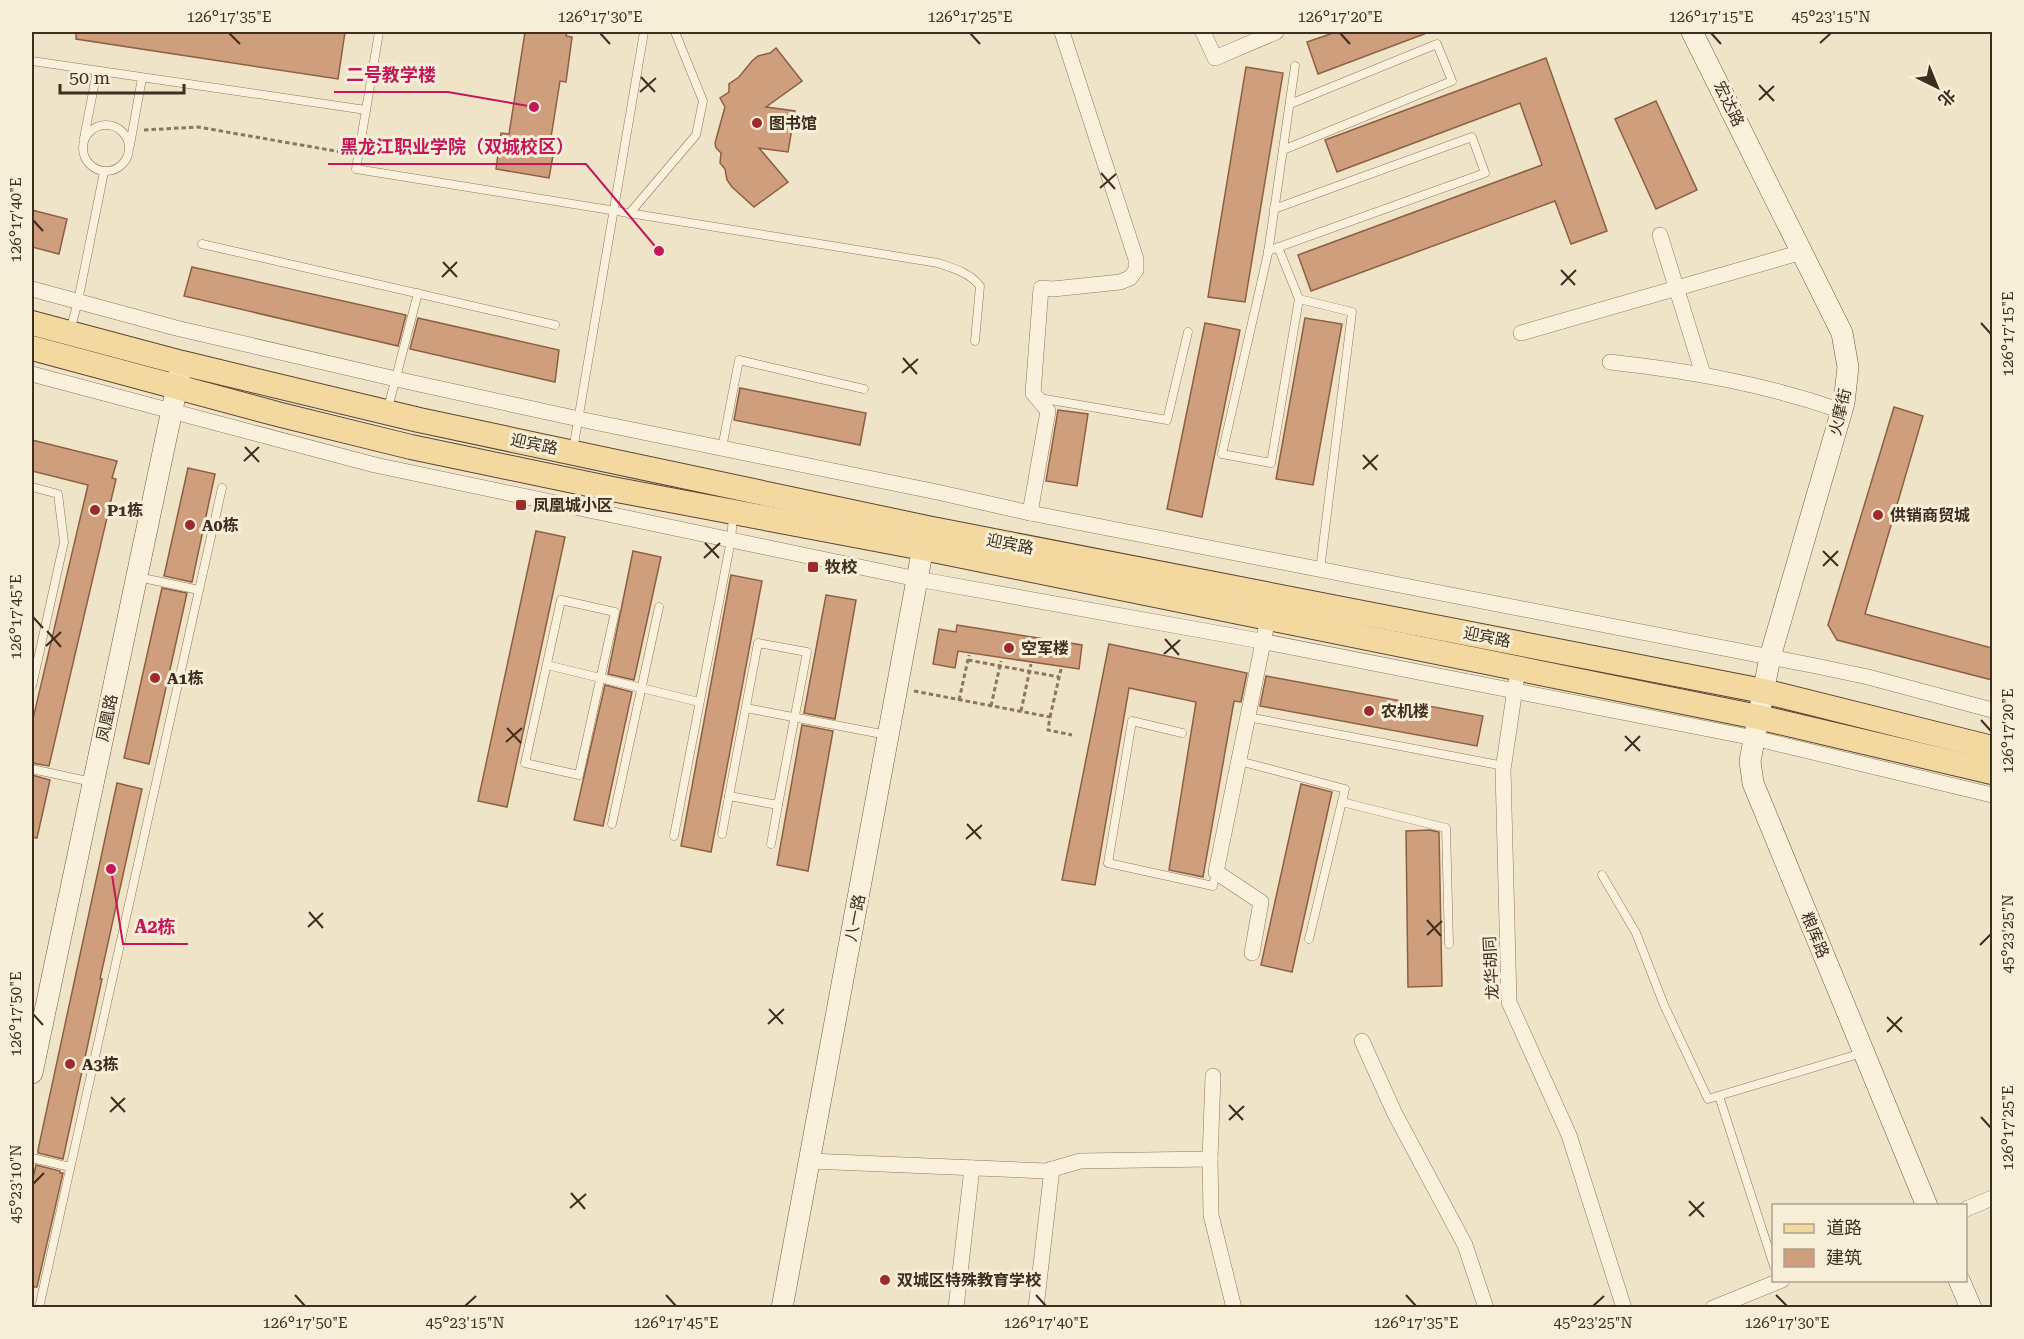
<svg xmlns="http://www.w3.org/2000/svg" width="2024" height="1339" font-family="'Roboto Serif','Noto Sans SC',serif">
	<rect width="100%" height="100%" fill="#f0e4c8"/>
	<!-- building -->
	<g fill="#cf9f7d" stroke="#8d5f41" stroke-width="1.5">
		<path d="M76,32H345L338,79L76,39Z"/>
		<path d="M525,32H567L566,36L572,37L566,82L560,81L549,150H554L549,178L496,169L501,133L509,134Z"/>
		<path d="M1336,32H1426L1427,33L1318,74L1307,42Z"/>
		<path d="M776,48L802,81L766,107L795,111L788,152L759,148L788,182L754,207L732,187L727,180L725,169L720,163L721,153L716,148L715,143L725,107L720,98L729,92V84L739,77L752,61L758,56L770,53Z"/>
		<path d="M1546,58L1607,231L1571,244L1555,201L1311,291L1298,255L1542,165L1520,103L1337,172L1325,140Z"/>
		<path d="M1246,67L1283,73L1245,302L1208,297Z"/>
		<path d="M1656,101L1697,190L1656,209L1615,119Z"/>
		<path d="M32,210L67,219L59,254L32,247Z"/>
		<path d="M192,267L406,315L398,346L184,296Z"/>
		<path d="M418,318L559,350L555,382L410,349Z"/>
		<path d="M1305,318L1342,324L1313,485L1276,479Z"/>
		<path d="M1205,323L1240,330L1202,517L1167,509Z"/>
		<path d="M740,388L866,413L860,445L734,420Z"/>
		<path d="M1894,407L1923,416L1865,614L1992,648V680L1837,640L1828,625Z"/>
		<path d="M1058,410L1088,414L1077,486L1046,481Z"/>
		<path d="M32,440L117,461L112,478L116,479L49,766L32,763V723L88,485L32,471Z"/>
		<path d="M188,468L215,474L192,582L164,576Z"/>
		<path d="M536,531L565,537L507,807L478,801Z"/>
		<path d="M633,551L661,557L634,680L608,674Z"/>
		<path d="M731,575L762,581L711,852L681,846Z"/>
		<path d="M162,588L187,593L149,764L124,758Z"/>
		<path d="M826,595L856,600L835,719L804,713Z"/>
		<path d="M957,625L1082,645L1079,669L958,651L955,668L933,664L939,629L956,632Z"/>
		<path d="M1109,644L1247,673L1241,702L1234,701L1203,877L1169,870L1196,702L1129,688L1095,885L1062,880Z"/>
		<path d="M1266,676L1483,716L1477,746L1260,706Z"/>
		<path d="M605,685L632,692L603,826L574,820Z"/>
		<path d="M802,725L833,731L808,871L777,865Z"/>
		<path d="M32,775L50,780L37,838L32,837Z"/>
		<path d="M117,783L142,789L100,979H102L63,1159L38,1153V1150Z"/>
		<path d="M1301,784L1332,792L1292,972L1261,965Z"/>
		<path d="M1430,830L1439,832L1442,986L1408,987L1406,831Z"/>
		<path d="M36,1165L60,1171V1173H63L37,1287H32V1183Z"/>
	</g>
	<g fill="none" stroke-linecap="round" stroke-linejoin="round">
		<defs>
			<g id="lane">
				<path d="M32,61L366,110L379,32"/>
				<path d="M1295,66L1268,253L1222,454L1271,463L1299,299L1352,312L1320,570"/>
				<path d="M366,110L356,169L938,263C953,268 970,273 980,286L975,341"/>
				<circle cx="106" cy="148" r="23"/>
				<path d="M84,138L97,71"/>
				<path d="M130,145L142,78"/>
				<path d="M1283,150L1452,81L1437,44L1290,104"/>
				<path d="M629,214L696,135L703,101L675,32"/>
				<path d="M202,244L555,325"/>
				<path d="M1278,247L1299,299"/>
				<path d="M1268,251L1485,173L1472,137L1274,209"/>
				<path d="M70,331L78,301L104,172"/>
				<path d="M1039,398L1167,420L1188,332"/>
				<path d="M388,408L418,293"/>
				<path d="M722,448L739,360L864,389"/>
				<path d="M573,450L644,32"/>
				<path d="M32,487L58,494L64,542L32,686"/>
				<path d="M138,577L199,590L222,488"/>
				<path d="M561,600L615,612L579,775L525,763Z"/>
				<path d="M758,643L807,652L778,805L729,796Z"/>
				<path d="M547,665L699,702"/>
				<path d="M746,708L887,735"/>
				<path d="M1248,717L1504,766"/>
				<path d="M1182,733L1132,721L1108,863L1213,886L1216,872"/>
				<path d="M1239,761L1345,789L1309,939"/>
				<path d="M32,769L92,782"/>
				<path d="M1342,802L1446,828L1449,944"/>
				<path d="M612,824L659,607"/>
				<path d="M722,834L729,796"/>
				<path d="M674,836L731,540L733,517"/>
				<path d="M771,844L778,805"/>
				<path d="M1602,875L1636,933L1664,1005L1708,1099L1862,1053"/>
				<path d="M1719,1096L1774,1266"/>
				<path d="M32,1158L70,1167"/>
				<path d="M39,1308L199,590"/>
			</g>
			<g id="street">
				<path d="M1203,32L1215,58L1276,32"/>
				<path d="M1660,235L1703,374"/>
				<path d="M32,289L176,328L396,379L579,419L937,492L1030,513L1816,666L1868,677L1992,710"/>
				<path d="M1521,333L1802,252"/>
				<path d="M1610,362C1690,371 1765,384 1842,411"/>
				<path d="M32,374L375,465L917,579L1261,641L1754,738L1992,795"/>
				<path d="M1030,513L1048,411L1033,393L1041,288L1053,289L1120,282L1130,278L1136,270V259L1062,32"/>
				<path d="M1516,682L1503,770L1509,1002L1569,1135L1624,1308"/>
				<path d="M1252,953L1261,902L1216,872L1268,618"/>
				<path d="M1362,1041L1395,1114L1465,1245L1486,1308"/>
				<path d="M1213,1076L1210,1159L1211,1215L1234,1308"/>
				<path d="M810,1161L1046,1171L1080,1161L1210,1159"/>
				<path d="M1966,1209L1992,1198"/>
				<path d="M956,1308L972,1168"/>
				<path d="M1036,1308L1052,1169"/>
				<path d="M1713,1308L1782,1280"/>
			</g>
			<g id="secondary">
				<path d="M1692,32L1842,333L1848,367L1844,403L1770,657L1750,761L1753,783L1927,1206"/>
				<path d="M32,1073L180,372"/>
				<path d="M1959,1280L1971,1308"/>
				<path d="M782,1308L926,531"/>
			</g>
			<g id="primary">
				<path d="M32,323L182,363L419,420L927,528L1763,691L1992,748"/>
				<path d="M32,348L281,415L411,447L612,489L923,548L1758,717L1992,772"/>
			</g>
		</defs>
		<!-- lane casing -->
		<use href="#lane" stroke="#8d765c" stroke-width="9"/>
		<!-- street casing -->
		<use href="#street" stroke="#8d765c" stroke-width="16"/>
		<!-- secondary casing -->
		<use href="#secondary" stroke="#6f573f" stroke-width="22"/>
		<!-- primary casing -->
		<use href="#primary" stroke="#5b4430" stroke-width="26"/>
		<!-- path -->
		<g stroke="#8d765c" stroke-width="3" stroke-dasharray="4.5 3" stroke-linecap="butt">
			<path d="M144,130L198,127L347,153"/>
			<path d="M968,660L1059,677"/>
			<path d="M914,691L1050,717L1048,730L1072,735"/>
			<path d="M959,700L969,655"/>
			<path d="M991,706L1001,661"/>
			<path d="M1021,711L1031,664"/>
			<path d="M1050,717L1061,669"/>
		</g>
		<!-- lane -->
		<use href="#lane" stroke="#faf1dc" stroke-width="8"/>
		<!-- street -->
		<use href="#street" stroke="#faf1dc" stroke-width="15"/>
		<!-- secondary -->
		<use href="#secondary" stroke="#faf1dc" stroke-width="21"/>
		<!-- primary -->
		<use href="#primary" stroke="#f3d9a0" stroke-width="24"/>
	</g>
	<!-- ticks -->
	<path fill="none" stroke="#3d2e20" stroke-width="2" d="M229,33L240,44M600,33L610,44M970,33L980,44M1340,33L1350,44M1711,33L1721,44M1820,43L1831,33M641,77L655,92M1759,85L1774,101M640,92L656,78M1759,100L1774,86M1101,173L1115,189M1100,188L1116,174M33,220L43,231M443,262L457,277M1561,270L1575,285M442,277L457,262M1561,285L1576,270M1981,323L1991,334M903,358L917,374M902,373L918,359M245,447L259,462M1363,455L1377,470M244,461L259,447M1363,469L1378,455M705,543L719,558M1823,551L1838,566M704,558L720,543M1823,566L1838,551M33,617L43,628M47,631L61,647M1165,639L1179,655M46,646L61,632M1164,654L1180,640M1981,720L1991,731M507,728L521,743M1625,736L1640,751M506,742L522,728M1625,751L1640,736M967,824L981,839M966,839L982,825M309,912L323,928M1427,920L1441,936M308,927L323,913M1427,935L1442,921M1980,945L1991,934M769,1009L783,1024M33,1014L43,1025M1887,1017L1902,1032M768,1024L784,1009M1887,1032L1902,1017M111,1097L125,1112M1229,1105L1243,1120M110,1112L125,1098M1981,1117L1991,1128M1229,1120L1244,1106M33,1184L44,1173M571,1193L585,1209M1689,1201L1704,1217M570,1208L586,1194M1689,1216L1704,1202M295,1295L305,1306M666,1295L676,1306M1036,1295L1046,1306M1406,1295L1416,1306M1776,1295L1787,1306M465,1306L476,1296M1593,1306L1604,1296"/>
	<!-- markers -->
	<g fill="#9e2a2b" stroke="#f7eed8" stroke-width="2">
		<circle cx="757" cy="123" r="6"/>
		<rect x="515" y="499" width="12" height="12" rx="3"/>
		<circle cx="95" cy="510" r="6"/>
		<circle cx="1878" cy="515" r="6"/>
		<circle cx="190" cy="525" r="6"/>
		<rect x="807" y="561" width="12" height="12" rx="3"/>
		<circle cx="1009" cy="648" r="6"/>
		<circle cx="155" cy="678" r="6"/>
		<circle cx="1369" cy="711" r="6"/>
		<circle cx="70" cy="1064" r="6"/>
		<circle cx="885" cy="1280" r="6"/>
	</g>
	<g text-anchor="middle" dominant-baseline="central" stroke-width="6" stroke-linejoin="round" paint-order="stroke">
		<!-- street labels -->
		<g font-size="16" fill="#3d2e20" stroke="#f7eed8">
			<text transform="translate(1729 104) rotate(64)">宏达路</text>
			<text transform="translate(1840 412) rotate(-77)">火摩街</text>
			<text transform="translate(534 444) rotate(12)">迎宾路</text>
			<text transform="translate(1010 544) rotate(11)">迎宾路</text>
			<text transform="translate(1487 637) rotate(11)">迎宾路</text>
			<text transform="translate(107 718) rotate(-78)">凤凰路</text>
			<text transform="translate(855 918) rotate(-79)">八一路</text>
			<text transform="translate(1815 935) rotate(68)">粮库路</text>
			<text transform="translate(1491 968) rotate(-93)">龙华胡同</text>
		</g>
		<!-- poi labels -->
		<g font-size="16" font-weight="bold" fill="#3d2e20" stroke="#f7eed8" text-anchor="start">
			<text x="769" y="123">图书馆</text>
			<text x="533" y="505">凤凰城小区</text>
			<text x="107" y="510">P1栋</text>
			<text x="1890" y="515">供销商贸城</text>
			<text x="202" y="525">A0栋</text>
			<text x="825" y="567">牧校</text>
			<text x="1021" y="648">空军楼</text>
			<text x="167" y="678">A1栋</text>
			<text x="1381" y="711">农机楼</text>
			<text x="82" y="1064">A3栋</text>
			<text x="897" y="1280">双城区特殊教育学校</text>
		</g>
	</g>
	<!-- callouts -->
	<path fill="none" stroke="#c2185b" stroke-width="2" d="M534 107L448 92H334M659 251L586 164H328M111 869L123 944H188"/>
	<g fill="#c2185b" stroke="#f7eed8" stroke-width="2">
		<circle cx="534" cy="107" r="6"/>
		<circle cx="659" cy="251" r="6"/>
		<circle cx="111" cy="869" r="6"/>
	</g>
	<g font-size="18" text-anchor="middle" font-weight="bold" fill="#c2185b" stroke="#f7eed8" stroke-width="6" stroke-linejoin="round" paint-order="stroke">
		<text x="391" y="81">二号教学楼</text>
		<text x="457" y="153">黑龙江职业学院（双城校区）</text>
		<text x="155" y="933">A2栋</text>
	</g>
	<!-- border -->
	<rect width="2024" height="1339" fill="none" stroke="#f7eed8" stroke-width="66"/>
	<!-- legend -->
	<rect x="1772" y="1204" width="195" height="78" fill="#f7eed8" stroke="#ada18e" stroke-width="1.5"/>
	<rect x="1784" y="1224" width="30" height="9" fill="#f3d9a0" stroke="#ada18e" stroke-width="1.5"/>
	<text x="1826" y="1234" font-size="18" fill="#3d2e20">道路</text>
	<rect x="1784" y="1249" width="30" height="18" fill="#cf9f7d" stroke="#ada18e" stroke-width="1.5"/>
	<text x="1826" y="1264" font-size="18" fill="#3d2e20">建筑</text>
	<!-- north arrow -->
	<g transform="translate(1937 87) rotate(137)" stroke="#f7eed8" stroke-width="4.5" paint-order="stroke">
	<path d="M0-4.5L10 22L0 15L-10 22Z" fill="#3d2e20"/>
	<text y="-9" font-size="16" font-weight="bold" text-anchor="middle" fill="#3d2e20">北</text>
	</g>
	<!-- scale -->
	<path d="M60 84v9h124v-9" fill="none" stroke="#3d2e20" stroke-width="3"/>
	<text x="69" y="84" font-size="18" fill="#3d2e20" stroke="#f7eed8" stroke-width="4.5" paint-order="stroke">50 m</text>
	<rect x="33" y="33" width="1958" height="1273" fill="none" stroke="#3d2e20" stroke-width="2"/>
	<g font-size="15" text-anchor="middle" fill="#3d2e20">
		<text x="229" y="22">126°17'35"E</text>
		<text x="600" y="22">126°17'30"E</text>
		<text x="970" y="22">126°17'25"E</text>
		<text x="1340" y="22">126°17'20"E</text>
		<text x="1711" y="22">126°17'15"E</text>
		<text x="1831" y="22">45°23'15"N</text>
		<text transform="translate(16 220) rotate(-90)" y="5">126°17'40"E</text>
		<text transform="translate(2008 334) rotate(-90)" y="5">126°17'15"E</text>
		<text transform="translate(16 617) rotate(-90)" y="5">126°17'45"E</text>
		<text transform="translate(2008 731) rotate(-90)" y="5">126°17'20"E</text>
		<text transform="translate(2008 934) rotate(-90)" y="5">45°23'25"N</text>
		<text transform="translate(16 1014) rotate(-90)" y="5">126°17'50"E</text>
		<text transform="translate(2008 1128) rotate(-90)" y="5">126°17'25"E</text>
		<text transform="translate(16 1184) rotate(-90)" y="5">45°23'10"N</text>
		<text x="305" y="1328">126°17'50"E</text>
		<text x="465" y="1328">45°23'15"N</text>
		<text x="676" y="1328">126°17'45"E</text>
		<text x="1046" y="1328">126°17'40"E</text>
		<text x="1416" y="1328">126°17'35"E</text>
		<text x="1593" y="1328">45°23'25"N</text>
		<text x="1787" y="1328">126°17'30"E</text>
	</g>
</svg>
